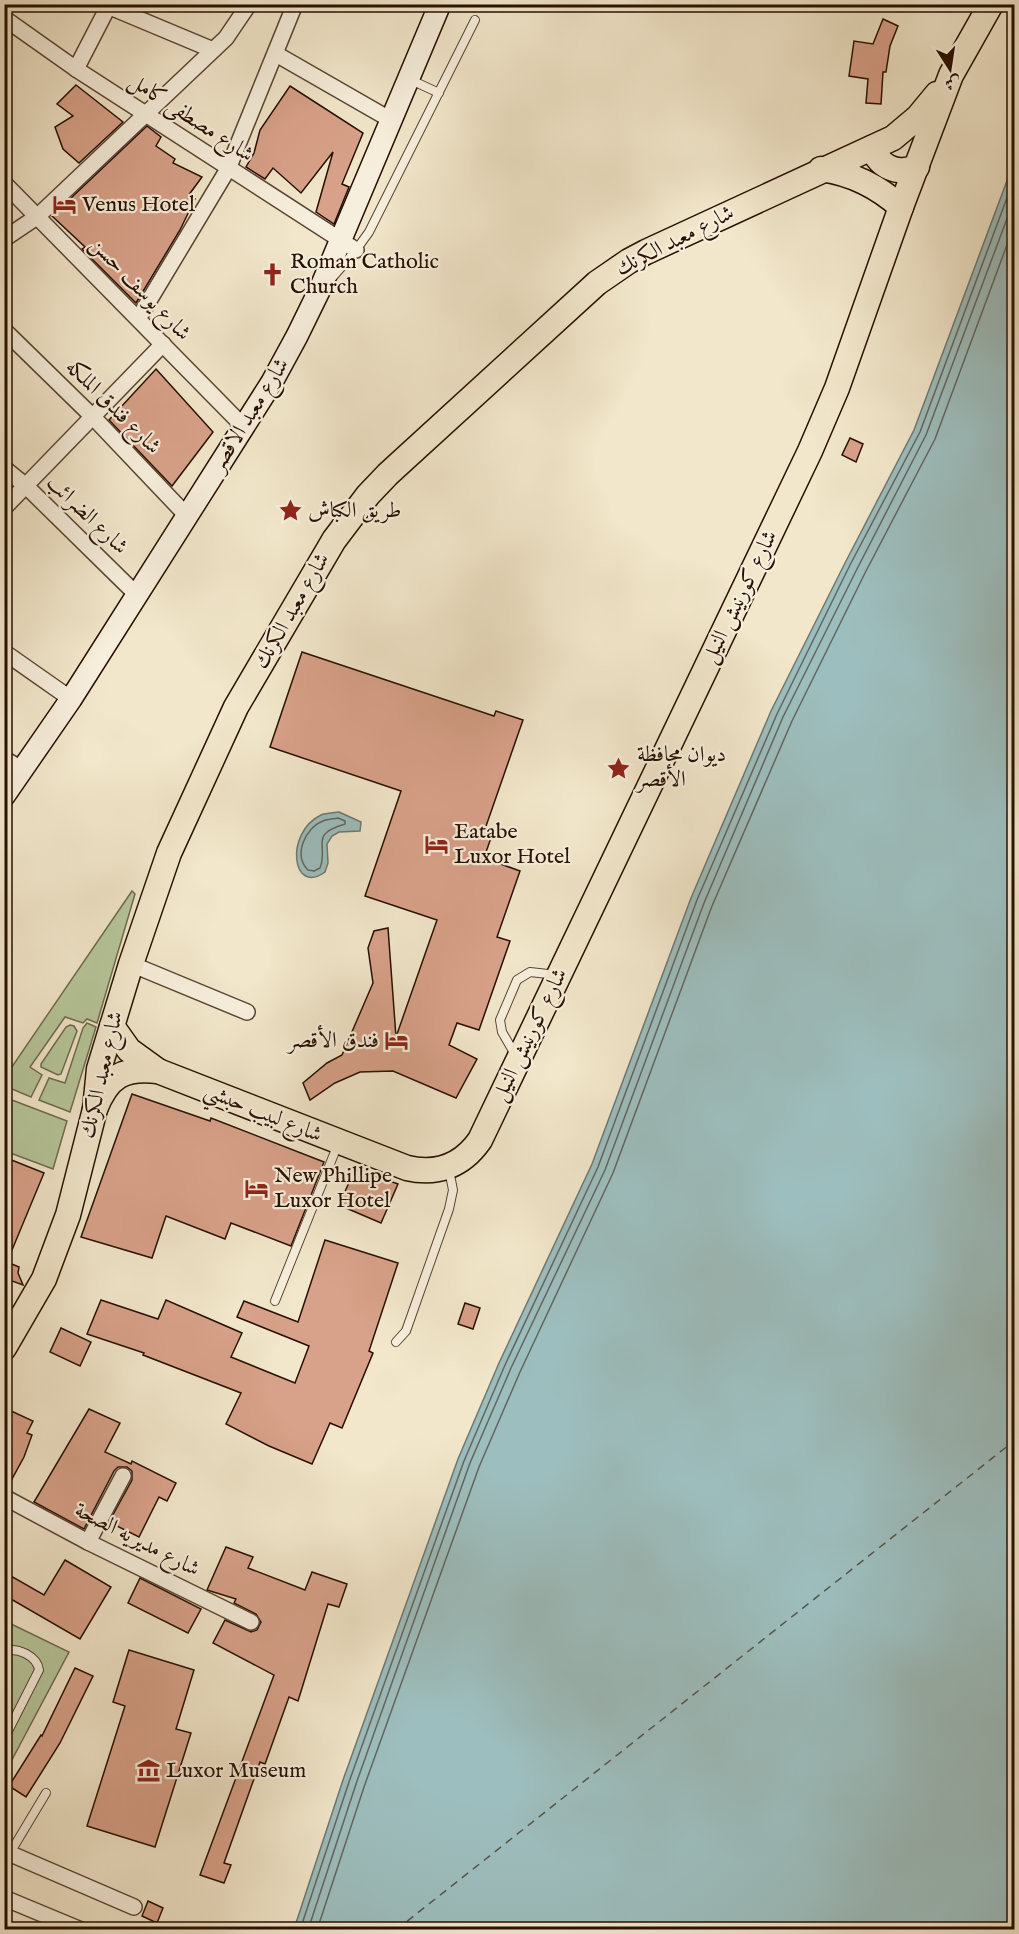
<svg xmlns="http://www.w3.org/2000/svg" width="1019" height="1934" font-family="'IM FELL English',Amiri,serif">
	<rect width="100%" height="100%" fill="#f2e7cb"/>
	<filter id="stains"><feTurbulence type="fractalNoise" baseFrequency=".00333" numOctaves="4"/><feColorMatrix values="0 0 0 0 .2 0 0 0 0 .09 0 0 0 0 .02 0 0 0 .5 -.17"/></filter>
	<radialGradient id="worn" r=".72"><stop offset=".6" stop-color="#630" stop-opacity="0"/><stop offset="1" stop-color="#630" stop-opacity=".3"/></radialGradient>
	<!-- green -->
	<g fill="#b6c79b" stroke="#6e6b4e" stroke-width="1.5">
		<path d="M132,891L135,894L97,1023L87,1019L83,1023L65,1017L30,1067L42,1075L31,1097L5,1086V1077Z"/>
		<path d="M87,1023L96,1027L70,1112L39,1100L49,1078L65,1083L83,1028Z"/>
		<path d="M70,1025L74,1026L77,1031L61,1074L58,1075L41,1067V1064L66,1027Z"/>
		<path d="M4,1097L67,1121L53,1169L5,1151Z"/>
		<path d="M5,1621L69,1652L5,1773Z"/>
	</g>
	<!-- water -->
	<g fill="#9dbebe" stroke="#6e7872" stroke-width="1.5">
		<path d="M1014,162V1929H294L343,1780L458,1459L499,1363L592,1164L691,898L771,711L845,563L914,430Z"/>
		<path d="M339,812L361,822L360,831L339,832L332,836L327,844L328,863L325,872C292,896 284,833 321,815C326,813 333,813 339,812Z"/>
	</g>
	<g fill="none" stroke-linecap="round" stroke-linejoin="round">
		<!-- shore -->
		<g stroke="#626660" stroke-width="1.5">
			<path d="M338,818L345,821V824C308,835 329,845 320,868L314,871L308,870C293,855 305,828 323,821C328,819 334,819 338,818Z"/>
			<path d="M300,1930L349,1782L464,1461L505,1365L598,1167L697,900L777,714L850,565L920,432L1014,179"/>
			<path d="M308,1930L356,1784L470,1463L511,1368L605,1170L704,903L783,717L857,569L926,435L1014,200"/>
			<path d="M317,1930L364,1787L479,1467L520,1372L613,1173L712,906L792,721L865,573L935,439L1014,226"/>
		</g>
		<!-- ferry -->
		<path stroke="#56554d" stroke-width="1.5" stroke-dasharray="8 6" stroke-linecap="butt" d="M396,1930L1014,1441"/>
	</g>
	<!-- building -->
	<g fill="#d8a189" stroke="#270f01" stroke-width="1.5">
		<path d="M883,19L898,26L890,46L886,72H883L881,104L866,103L868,79L849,76L854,41L873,44Z"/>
		<path d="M76,85L123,122L79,163L63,149L55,127L73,116L57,104Z"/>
		<path d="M290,86L363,133L342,184L349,187L334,224L316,212L333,152L301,193L273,168L265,179L246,167L254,153L260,130Z"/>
		<path d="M147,126L161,137L156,146L175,159L173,163L202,177L188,196L195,199L180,230L136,303L82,249L85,247L52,216Z"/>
		<path d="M156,369L213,432L172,486L109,420Z"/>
		<path d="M850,438L863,444L856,462L842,455Z"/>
		<path d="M302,652L494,716L496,711L523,720L485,829L493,832L484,858L520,871L497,937L510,941L479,1030L457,1023L449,1045L477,1059L456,1098L393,1071L360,1072L335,1083L310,1100L303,1083L327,1063L342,1055L373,983L368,948L374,931L388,928L396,1037L437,920L365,896L401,791L270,747Z"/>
		<path d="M132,1094L210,1121L211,1118L324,1162L291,1246L231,1223L225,1239L166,1216L152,1258L81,1237Z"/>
		<path d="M4,1157L44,1173L7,1262L19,1267L18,1273L23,1285L4,1278Z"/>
		<path d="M355,1169L398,1184L381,1223L339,1205Z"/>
		<path d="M325,1240L398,1263L369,1351L373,1353L342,1428L330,1423L312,1464L269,1446L226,1424L241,1393L143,1355L144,1353L87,1334L101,1300L158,1319L166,1300L242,1333L231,1357L295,1383L309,1346L237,1317L244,1301L298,1322Z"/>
		<path d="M465,1303L480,1308L473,1329L458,1324Z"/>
		<path d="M61,1328L91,1342L80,1366L50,1352Z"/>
		<path d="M89,1409L120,1423L105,1452L131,1464L132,1461L176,1483L167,1501L159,1497L139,1537L109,1522L132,1480V1471L127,1467H118L114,1471L84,1529L34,1502Z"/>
		<path d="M9,1410L33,1421L27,1433L32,1435L24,1457L7,1488L4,1487V1421Z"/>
		<path d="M226,1547L253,1557L248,1568L305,1590L312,1572L347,1584L339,1607L328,1604L298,1701L289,1697L265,1764L260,1762L224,1863L231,1865L224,1883L200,1875L274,1675L213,1643L225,1620L251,1632L257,1630L261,1622L256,1614L234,1603L236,1599L207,1590Z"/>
		<path d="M65,1560L111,1587L80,1639L4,1595V1572L44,1595Z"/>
		<path d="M140,1578L201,1609L188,1633L128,1603Z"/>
		<path d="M129,1650L194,1670L176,1729L191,1733L155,1847L87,1826L125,1706L113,1702Z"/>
		<path d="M75,1668L93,1676L60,1743L26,1797L9,1786L41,1735L42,1736Z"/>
		<path d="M148,1901L163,1908L157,1923L142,1916Z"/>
	</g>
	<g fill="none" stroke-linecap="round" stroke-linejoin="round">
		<defs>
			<g id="lane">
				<path d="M411,80L439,93"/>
				<path d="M332,278L356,250L369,232L475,20"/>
				<path d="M516,1056L502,1032L500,1020L517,980L530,972L557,975"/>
				<path d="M275,1301L338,1144"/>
				<path d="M396,1342L406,1331L449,1209L453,1190L449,1170"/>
				<path d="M4,1651C18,1647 37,1656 39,1670L4,1739"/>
				<path d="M10,1853L46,1793"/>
			</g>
			<g id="street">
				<path d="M103,4L213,50"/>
				<path d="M4,18L76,69L356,250"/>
				<path d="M276,54L391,120"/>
				<path d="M76,69L108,7"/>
				<path d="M4,183L244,427"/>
				<path d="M4,239L38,216L226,38L249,4"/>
				<path d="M138,319L228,169L295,4"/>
				<path d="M4,330L93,417L187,516"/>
				<path d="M4,468L26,486L137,595"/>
				<path d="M4,508L163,344"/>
				<path d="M4,652L71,699"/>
				<path d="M4,759L24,770"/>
				<path d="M131,964L247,1012"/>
				<path d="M4,1497L88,1542L251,1622"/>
				<path d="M88,1542L123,1476"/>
				<path d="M4,1851L134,1907"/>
				<path d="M4,1898L81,1930"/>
			</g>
			<path id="secondary" d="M4,796L71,699L272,382L297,336L320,289L440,4"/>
			<g id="primary">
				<path d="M872,148C880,167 897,175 917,167"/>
				<path d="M821,169C853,174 877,186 901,207"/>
				<path d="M112,1026L129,1050L158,1071"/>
				<path d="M95,1109C108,1076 124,1067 158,1071L407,1168C437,1175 462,1166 480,1140L810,451L837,388L901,207L951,75L991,4"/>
				<path d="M4,1348L44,1279L68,1215L95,1109L99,1069L131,964L169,853L236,707L334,540L368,495L388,474L597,283L629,261L646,252L893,138L918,117L937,94"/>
			</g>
		</defs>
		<!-- lane casing -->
		<use href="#lane" stroke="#5a4534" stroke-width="10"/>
		<!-- street casing -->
		<use href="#street" stroke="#5a4534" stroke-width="18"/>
		<!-- secondary casing -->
		<use href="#secondary" stroke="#270f01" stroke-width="24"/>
		<!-- primary casing -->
		<use href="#primary" stroke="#270f01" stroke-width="27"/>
		<!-- lane -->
		<use href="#lane" stroke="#f7efdd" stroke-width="8"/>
		<!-- street -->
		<use href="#street" stroke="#f7efdd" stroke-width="15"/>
		<!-- secondary -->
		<use href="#secondary" stroke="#f7efdd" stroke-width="21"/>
		<!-- primary -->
		<use href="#primary" stroke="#f2e7cb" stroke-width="24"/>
	</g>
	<!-- icons -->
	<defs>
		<symbol id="hotel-bare" viewBox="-9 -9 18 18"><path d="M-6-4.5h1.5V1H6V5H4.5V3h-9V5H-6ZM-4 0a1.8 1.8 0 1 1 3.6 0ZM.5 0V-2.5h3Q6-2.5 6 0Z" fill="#8f2418" stroke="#f7efdd" stroke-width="2.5" paint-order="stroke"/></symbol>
		<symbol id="church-bare" viewBox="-9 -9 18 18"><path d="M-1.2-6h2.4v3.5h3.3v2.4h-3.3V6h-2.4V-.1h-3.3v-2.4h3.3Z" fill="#8f2418" stroke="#f7efdd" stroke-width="2.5" paint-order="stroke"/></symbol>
		<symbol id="sight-bare" viewBox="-9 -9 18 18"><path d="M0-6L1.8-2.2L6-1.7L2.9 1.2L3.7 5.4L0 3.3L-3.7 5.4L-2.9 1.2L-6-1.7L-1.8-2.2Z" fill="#8f2418" stroke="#f7efdd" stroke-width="2.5" paint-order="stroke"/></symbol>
		<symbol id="museum-bare" viewBox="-9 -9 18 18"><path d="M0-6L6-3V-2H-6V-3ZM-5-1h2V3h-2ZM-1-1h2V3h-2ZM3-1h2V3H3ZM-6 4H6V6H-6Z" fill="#8f2418" stroke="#f7efdd" stroke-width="2.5" paint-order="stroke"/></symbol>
	</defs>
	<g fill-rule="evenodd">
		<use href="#hotel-bare" x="48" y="188" width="33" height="33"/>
		<use href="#church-bare" x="256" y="258" width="33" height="33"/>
		<use href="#sight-bare" x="274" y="494" width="33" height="33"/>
		<use href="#sight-bare" x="602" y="752" width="33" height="33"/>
		<use href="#hotel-bare" x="420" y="828" width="33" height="33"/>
		<use href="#hotel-bare" x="380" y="1024" width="33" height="33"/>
		<use href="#hotel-bare" x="240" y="1172" width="33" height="33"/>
		<use href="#museum-bare" x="132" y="1754" width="33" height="33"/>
	</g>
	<g text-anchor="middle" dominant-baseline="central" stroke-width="4.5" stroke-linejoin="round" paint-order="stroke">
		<!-- street labels -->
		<g font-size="22" fill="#270f01" stroke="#f7efdd">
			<text transform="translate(191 118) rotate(33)">شارع مصطفى كامل</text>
			<text transform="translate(675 241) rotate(-27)">شارع معبد الكرنك</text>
			<text transform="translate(140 289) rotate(46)">شارع يوسف حسن</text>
			<text transform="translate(113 407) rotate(45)">شارع فندق الملكه</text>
			<text transform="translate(250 415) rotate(-58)">شارع معبد الاقصر</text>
			<text transform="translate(87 515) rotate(44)">شارع الضرائب</text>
			<text transform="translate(740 597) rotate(-64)">شارع كورنيش النيل</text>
			<text transform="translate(292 611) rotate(-60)">شارع معبد الكرنك</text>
			<text transform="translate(530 1035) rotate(-64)">شارع كورنيش النيل</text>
			<text transform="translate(102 1075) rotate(-77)">شارع معبد الكرنك</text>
			<text transform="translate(263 1113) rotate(22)">شارع لبيب حبشي</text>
			<text transform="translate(137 1540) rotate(27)">شارع مديريه الصحة</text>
		</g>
		<!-- poi labels -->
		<g font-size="22" fill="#270f01" stroke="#f7efdd" text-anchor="start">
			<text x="82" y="205">Venus Hotel</text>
			<text x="290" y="262">Roman Catholic<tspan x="290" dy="25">Church</tspan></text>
			<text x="308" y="511">طريق الكباش</text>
			<text x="637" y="755">ديوان محافظة<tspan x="637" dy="25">الأقصر</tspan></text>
			<text x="454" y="832">Eatabe<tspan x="454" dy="25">Luxor Hotel</tspan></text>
			<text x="379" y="1041" text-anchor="end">فندق الأقصر</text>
			<text x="274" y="1176">New Phillipe<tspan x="274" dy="25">Luxor Hotel</tspan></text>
			<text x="166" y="1771">Luxor Museum</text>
		</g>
	</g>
	<!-- margin -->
	<rect width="1019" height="1934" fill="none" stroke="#f2e7cb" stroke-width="24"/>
	<rect x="6" y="6" width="1007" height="1922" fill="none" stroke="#270f01" stroke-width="3"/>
	<rect x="12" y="12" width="995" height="1910" fill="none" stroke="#270f01" stroke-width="1.5"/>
	<!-- north arrow -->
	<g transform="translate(950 69) rotate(168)" stroke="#f7efdd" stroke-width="4.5" paint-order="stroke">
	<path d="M0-4.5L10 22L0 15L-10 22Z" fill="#270f01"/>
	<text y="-9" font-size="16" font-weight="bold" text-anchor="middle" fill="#270f01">ش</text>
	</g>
	<rect width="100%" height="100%" filter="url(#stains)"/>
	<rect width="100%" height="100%" fill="url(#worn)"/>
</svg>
